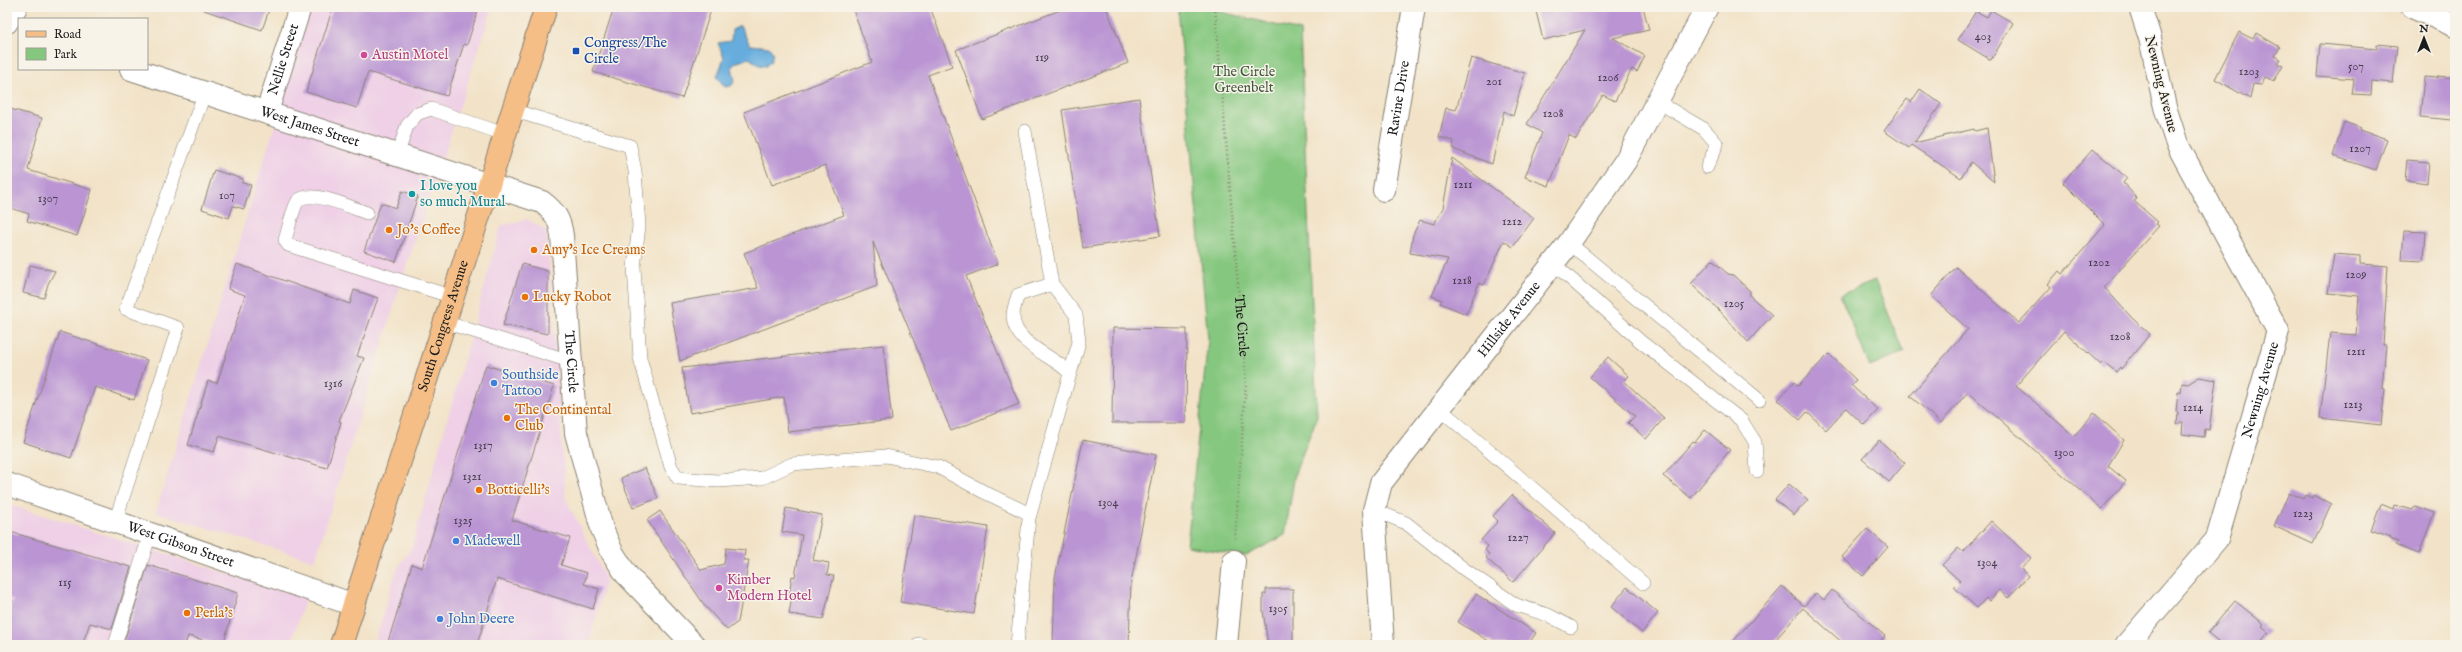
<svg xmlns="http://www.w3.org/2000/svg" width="2462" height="652" font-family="'IM FELL English',serif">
	<rect width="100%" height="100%" fill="#f7f3e8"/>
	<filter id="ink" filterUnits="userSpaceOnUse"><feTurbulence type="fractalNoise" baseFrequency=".025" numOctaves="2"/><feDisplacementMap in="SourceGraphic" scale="8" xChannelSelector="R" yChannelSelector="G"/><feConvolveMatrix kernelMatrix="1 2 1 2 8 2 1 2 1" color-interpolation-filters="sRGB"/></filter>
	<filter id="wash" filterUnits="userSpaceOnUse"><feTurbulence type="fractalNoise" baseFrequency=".012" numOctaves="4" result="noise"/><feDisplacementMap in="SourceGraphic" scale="16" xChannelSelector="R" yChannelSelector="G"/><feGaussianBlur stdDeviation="0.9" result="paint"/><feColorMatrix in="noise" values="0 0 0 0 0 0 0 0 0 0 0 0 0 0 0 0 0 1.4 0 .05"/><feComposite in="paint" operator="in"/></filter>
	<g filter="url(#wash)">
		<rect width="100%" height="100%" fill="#f2e3c8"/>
		<!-- built -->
		<g fill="#efd0e6">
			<path d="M311,7H493L401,283L315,561L156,512Z"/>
			<path d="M527,219L547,231L566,499L606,579L589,645H374L397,569L412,547L501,226Z"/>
			<path d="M7,504L306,598L290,645H7Z"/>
		</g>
		<!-- green -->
		<g fill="#85c77f" stroke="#50724e">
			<path d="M1178,7H1201L1300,31L1317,417L1295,473L1285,535L1246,556L1187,546L1208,339Z"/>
			<path d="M1875,281L1904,352L1870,367L1840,295Z"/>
		</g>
		<!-- water -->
		<path fill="#66addd" stroke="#41647c" d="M740,26L750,45L769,47L773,53L771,61L766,66L759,65L749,58L735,63L732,67L735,81L731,86L725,87L717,77L724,58L718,43L731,41L732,30Z"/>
		<g id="blocks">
			<!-- building -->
			<g fill="#ba94d3">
				<path d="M204,7H270L262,30L204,10Z"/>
				<path d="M333,7H479L467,45L464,44L447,96L368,72L357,108L306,92Z"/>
				<path d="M614,7H712L682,98L593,72Z"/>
				<path d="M852,7H930L952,66L928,75L998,264L966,276L1019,404L951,431L873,242L877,286L680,361L670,303L758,288L744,253L844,215L825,165L772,185L744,112L872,62Z"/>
				<path d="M1068,7H1106L1128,63L982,119L956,50Z"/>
				<path d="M1535,7H1643L1649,30L1613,38L1645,56L1637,72L1632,69L1615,101L1603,95L1576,139L1569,135L1549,186L1525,177L1542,133L1527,124L1585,30L1543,40Z"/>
				<path d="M1991,10L2013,23L1991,60L1958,40L1976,11L1987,17Z"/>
				<path d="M2239,32L2253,39L2256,33L2280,47L2275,56L2281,59L2278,63L2283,65L2274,81L2265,77L2261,85L2253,84L2250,99L2215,79Z"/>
				<path d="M2320,44L2377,49V44L2397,46L2393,83L2372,81L2371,95L2352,94L2354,79L2317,76Z"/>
				<path d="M1471,58L1525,73L1513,116L1504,111L1492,164L1453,149L1454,141L1439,137L1446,108L1456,110Z"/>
				<path d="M2438,76L2455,78L2453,120L2420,117L2424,77L2438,78Z"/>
				<path d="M1920,89L1941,104L1914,143L1974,129L1975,131L1987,128L1994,182L1971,162L1961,178L1911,145L1909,148L1884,131L1907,99L1911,102Z"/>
				<path d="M1139,98L1160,236L1083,248L1062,110Z"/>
				<path d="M7,108L42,118L28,170L92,190L77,236L27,221L29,214L7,207Z"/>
				<path d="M2344,122L2361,128L2360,130L2387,139L2376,170L2333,156Z"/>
				<path d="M2093,149L2127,178L2123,183L2137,198L2134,201L2158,222L2156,224L2159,226L2104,287L2132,318L2150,334L2121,369L2120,367L2116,372L2104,362L2101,365L2064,331L2016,386L2074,436L2094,413L2124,440L2108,466L2126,481L2102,509L1968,392L1941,423L1910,396L1968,329L1931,296L1956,267L2019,323L2051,287L2048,284L2059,271L2062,274L2105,225L2063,183Z"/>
				<path d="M1452,158L1534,218L1513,247L1504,241L1484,285L1479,283L1466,314L1440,303L1442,300L1432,296L1448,259L1410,253L1413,235L1420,220L1434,224L1443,208Z"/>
				<path d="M2407,160L2429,162L2427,183L2405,180Z"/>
				<path d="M214,170L243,179L242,183L251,185L244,209L233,206L229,218L202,209Z"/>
				<path d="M402,191L418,196L396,262L364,251L381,203L396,208Z"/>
				<path d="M2404,231L2426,232L2424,261L2402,260Z"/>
				<path d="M2334,254L2360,256V264L2388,266L2383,345H2386L2382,388L2385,389L2381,425L2320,418L2330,333L2356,335L2359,296L2328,293Z"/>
				<path d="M1712,260L1728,274L1733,275L1750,291V296L1772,315L1748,342L1719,310L1691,284Z"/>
				<path d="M237,264L350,304L354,290L378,298L357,356L364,358L339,421L341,422L327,468L219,436L214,452L188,445L208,381L217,383L245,295L228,289Z"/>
				<path d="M522,264L548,271V334L503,325Z"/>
				<path d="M30,265L55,271L48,284L44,298L23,293Z"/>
				<path d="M1113,328L1187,329L1186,423H1112Z"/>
				<path d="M60,332L147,360L134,400L95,387L71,458L23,442Z"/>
				<path d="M883,345L892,420L788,432L784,397L690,413L682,368Z"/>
				<path d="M1829,354L1856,380L1851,385L1878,410L1864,425L1846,408L1826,430L1807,412L1800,420L1778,400L1794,382L1798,386Z"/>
				<path d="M1608,357L1629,376L1624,381L1664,418L1646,439L1628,423L1635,416L1590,377Z"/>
				<path d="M486,365L554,386L512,520L570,538L561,565L587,573L584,584L599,589L593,609L497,579L477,645H387L412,564L422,568Z"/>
				<path d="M2199,377L2216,380L2209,430L2205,429L2204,437L2182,434L2183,422L2177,425L2178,412H2176L2178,392L2181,393L2182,383L2188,384Z"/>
				<path d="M1705,430L1730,450L1691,498L1663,476L1693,441L1695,442Z"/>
				<path d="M1083,440L1156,455L1131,582L1129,645H1053L1055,578Z"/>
				<path d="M1879,440L1905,463L1889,482L1862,459Z"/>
				<path d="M645,468L658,498L633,508L621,478Z"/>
				<path d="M1789,484L1808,500L1794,515L1775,500Z"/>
				<path d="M2289,493L2303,499L2305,495L2313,498L2314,495L2331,504L2313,544L2274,526Z"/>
				<path d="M1512,495L1555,533L1513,582L1486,558L1489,554L1485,550L1488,546L1481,540L1498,521L1493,516Z"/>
				<path d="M2381,504L2393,509L2394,505L2413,510L2415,506L2434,513L2419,554L2396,545L2398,542L2390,539L2391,537L2371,530Z"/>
				<path d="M786,508L822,515L813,560L829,563L827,575L834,576L823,619L789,614L792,596L789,595L792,576L795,577L802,535L782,532Z"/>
				<path d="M660,511L701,570L724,564L726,548L745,550L744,560H749L738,622L727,630L705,606L647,520Z"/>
				<path d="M914,515L988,527L974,614L900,602Z"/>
				<path d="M1991,521L2031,558L2021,569L2028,576L2008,598L1999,590L1989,601L1986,598L1977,608L1954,587L1960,581L1942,565L1958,548L1963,552Z"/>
				<path d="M1867,529L1888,547L1863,576L1842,557Z"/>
				<path d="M7,531L131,567L112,629L90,623L82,645H7V618L13,600L7,598Z"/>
				<path d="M148,565L238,593L223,645L188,636L185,645H123Z"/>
				<path d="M1782,586L1804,606L1816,593L1824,600L1832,590L1885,636L1877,645H1845L1803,608L1771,645H1730Z"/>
				<path d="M1627,587L1658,613L1642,633L1611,607Z"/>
				<path d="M1266,589H1293V645H1268L1263,611V594H1266Z"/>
				<path d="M1476,594L1536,633L1528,645H1495L1458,622Z"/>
				<path d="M2235,601L2264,624L2262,626L2269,632L2258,645H2223L2208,633Z"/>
			</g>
		</g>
	</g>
	<g filter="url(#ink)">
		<use href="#blocks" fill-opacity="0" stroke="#878072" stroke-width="1"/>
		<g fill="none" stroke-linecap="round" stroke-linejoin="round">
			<defs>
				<g id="lane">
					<path d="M1658,102L1704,129L1717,144L1707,167"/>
					<path d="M512,110L630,146L635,171L639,226L634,267L640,358L671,467L678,478L718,481L762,478L792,464L886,456L938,467L986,493L1030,514"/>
					<path d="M397,156L407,126L417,114L431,109L504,134"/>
					<path d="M367,213C352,208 310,188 298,201C293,207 288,231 285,240L288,245L453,297"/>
					<path d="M1569,243L1759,400"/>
					<path d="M1553,263L1640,341L1741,420L1755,442L1757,471"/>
					<path d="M1052,284L1018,295C1016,301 1013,310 1013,316C1014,345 1053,355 1070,373"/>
					<path d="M444,322L570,361"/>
					<path d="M1439,408L1643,583"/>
					<path d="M1374,510L1406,523L1464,569L1516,605L1548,615L1571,627"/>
					<path d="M115,522L178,328L126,309L205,92"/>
					<path d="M919,644L923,645"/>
					<path d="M115,645L150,534"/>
					<path d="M1017,645L1029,518L1079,342L1076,315L1052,284L1025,131"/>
				</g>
				<g id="street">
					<path d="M2412,7L2455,26"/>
					<path d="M7,22L16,7"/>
					<path id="s2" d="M131,69L542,202C555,212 560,219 562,236L576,433L602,529L612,552L626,574L694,645"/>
					<path id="s3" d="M267,112L300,7"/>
					<path id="s4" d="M1384,190L1414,7"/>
					<path id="s5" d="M7,484L354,605"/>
					<path d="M1226,645L1234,561"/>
					<path id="s6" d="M1383,645L1374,510L1381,483L1569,243L1626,160L1707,7"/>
					<path id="s7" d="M2126,645L2217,539L2278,331L2177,144L2165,107L2150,38L2140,7"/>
				</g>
				<g id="primary">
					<path id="s8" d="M341,645L546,7"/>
				</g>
			</defs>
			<!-- lane casing -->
			<use href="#lane" stroke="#878072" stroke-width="14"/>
			<!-- street casing -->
			<use href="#street" stroke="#878072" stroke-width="24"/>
			<!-- primary casing -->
			<use href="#primary" stroke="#878072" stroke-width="24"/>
			<!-- path -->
			<path stroke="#878072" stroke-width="2.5" stroke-dasharray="1 3" stroke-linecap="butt" id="s1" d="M1215,7L1246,383L1235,539"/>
			<!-- lane -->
			<use href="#lane" stroke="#fff" stroke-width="13"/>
			<!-- street -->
			<use href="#street" stroke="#fff" stroke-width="22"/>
			<!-- primary -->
			<use href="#primary" stroke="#f6be87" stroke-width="22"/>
		</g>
	</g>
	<!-- markers -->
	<rect fill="#1a4fb4" stroke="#f7f3e8" stroke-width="1.5" x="572" y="47" width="8" height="8" rx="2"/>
	<g fill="#d1479c" stroke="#f7f3e8" stroke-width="1.5">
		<circle cx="364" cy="55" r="4"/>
		<circle cx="719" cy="588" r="4"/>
	</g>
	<circle fill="#0f9aa8" stroke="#f7f3e8" stroke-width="1.5" cx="412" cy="194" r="4"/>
	<g fill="#e8710a" stroke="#f7f3e8" stroke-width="1.5">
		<circle cx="389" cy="230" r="4"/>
		<circle cx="534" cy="250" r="4"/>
		<circle cx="525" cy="297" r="4"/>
		<circle cx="507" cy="418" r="4"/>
		<circle cx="479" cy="490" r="4"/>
		<circle cx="187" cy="613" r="4"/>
	</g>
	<g fill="#3f7fe0" stroke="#f7f3e8" stroke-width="1.5">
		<circle cx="494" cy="383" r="4"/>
		<circle cx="456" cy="541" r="4"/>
		<circle cx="440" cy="619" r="4"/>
	</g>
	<g text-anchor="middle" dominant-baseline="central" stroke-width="3" stroke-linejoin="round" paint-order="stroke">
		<!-- number labels -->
		<g font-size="12" fill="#443a4a">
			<text x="1983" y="36">403</text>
			<text x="1042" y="57">119</text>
			<text x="2356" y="66">507</text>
			<text x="2249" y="71">1203</text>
			<text x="1608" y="77">1206</text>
			<text x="1494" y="81">201</text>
			<text x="1553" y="113">1208</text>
			<text x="2360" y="148">1207</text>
			<text x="1463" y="184">1211</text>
			<text x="227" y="195">107</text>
			<text x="48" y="198">1307</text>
			<text x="1512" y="221">1212</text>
			<text x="2099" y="262">1202</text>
			<text x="2356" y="274">1209</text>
			<text x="1462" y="280">1218</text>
			<text x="1734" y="303">1205</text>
			<text x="2120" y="336">1208</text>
			<text x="2356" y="351">1211</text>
			<text x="333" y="383">1316</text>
			<text x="2353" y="404">1213</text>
			<text x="2193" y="407">1214</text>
			<text x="483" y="445">1317</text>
			<text x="2064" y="452">1300</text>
			<text x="472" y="476">1321</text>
			<text x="1108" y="502">1304</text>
			<text x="2303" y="513">1223</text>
			<text x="463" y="520">1325</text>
			<text x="1518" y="537">1227</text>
			<text x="1987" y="562">1304</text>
			<text x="65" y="582">115</text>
			<text x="1278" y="608">1305</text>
		</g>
		<!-- transit labels -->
		<g font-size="14" fill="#164399" stroke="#f7f3e8" text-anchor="start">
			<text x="584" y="43">Congress/The<tspan x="584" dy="16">Circle</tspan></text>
		</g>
		<!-- hotel labels -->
		<g font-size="14" fill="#b23c85" stroke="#f7f3e8" text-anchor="start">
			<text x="372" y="55">Austin Motel</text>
			<text x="727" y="580">Kimber<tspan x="727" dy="16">Modern Hotel</tspan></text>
		</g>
		<!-- street labels -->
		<g font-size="14" fill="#1c1c1c" stroke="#f7f3e8">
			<text stroke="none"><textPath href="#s3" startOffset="55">Nellie Street</textPath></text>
			<text transform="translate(2161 84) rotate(76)">Newning Avenue</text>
			<text stroke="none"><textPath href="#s4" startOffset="93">Ravine Drive</textPath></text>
			<text stroke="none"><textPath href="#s2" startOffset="188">West James Street</textPath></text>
			<text stroke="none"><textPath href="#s6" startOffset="371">Hillside Avenue</textPath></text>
			<text stroke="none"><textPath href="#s8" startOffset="335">South Congress Avenue</textPath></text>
			<text stroke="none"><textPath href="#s1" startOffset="320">The Circle</textPath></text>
			<text stroke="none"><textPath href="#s2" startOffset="599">The Circle</textPath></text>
			<text stroke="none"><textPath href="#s7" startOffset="295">Newning Avenue</textPath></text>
			<text stroke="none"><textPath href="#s5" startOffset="184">West Gibson Street</textPath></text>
		</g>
		<!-- park labels -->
		<g font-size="14" fill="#41583f" stroke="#f7f3e8">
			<text x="1244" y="72">The Circle<tspan x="1244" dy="16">Greenbelt</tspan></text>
		</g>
		<!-- culture labels -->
		<g font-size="14" fill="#0d838f" stroke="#f7f3e8" text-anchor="start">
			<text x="420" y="186">I love you<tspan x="420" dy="16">so much Mural</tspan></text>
		</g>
		<!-- food labels -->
		<g font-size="14" fill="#c56008" stroke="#f7f3e8" text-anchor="start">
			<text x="397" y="230">Jo's Coffee</text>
			<text x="542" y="250">Amy's Ice Creams</text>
			<text x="533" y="297">Lucky Robot</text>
			<text x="515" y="410">The Continental<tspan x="515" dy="16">Club</tspan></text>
			<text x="487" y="490">Botticelli's</text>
			<text x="195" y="613">Perla's</text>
		</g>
		<!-- shop labels -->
		<g font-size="14" fill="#366cbe" stroke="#f7f3e8" text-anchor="start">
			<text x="502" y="375">Southside<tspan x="502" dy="16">Tattoo</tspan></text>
			<text x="464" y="541">Madewell</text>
			<text x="448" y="619">John Deere</text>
		</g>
	</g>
	<!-- margin -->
	<rect width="2462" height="652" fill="none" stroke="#f7f3e8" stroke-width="24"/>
	<!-- legend -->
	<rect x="18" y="18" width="130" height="52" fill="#f7f3e8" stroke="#9f9d96"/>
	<rect x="26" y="31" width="20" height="6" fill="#f6be87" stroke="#9f9d96"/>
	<text x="54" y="38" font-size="12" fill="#1c1c1c">Road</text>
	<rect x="26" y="48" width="20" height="12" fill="#85c77f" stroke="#9f9d96"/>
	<text x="54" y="58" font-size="12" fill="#1c1c1c">Park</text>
	<!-- north arrow -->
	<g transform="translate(2424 38)" stroke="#f7f3e8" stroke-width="3" paint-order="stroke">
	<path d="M0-3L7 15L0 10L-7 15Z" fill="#1c1c1c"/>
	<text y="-6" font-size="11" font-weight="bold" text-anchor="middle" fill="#1c1c1c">N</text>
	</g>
</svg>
